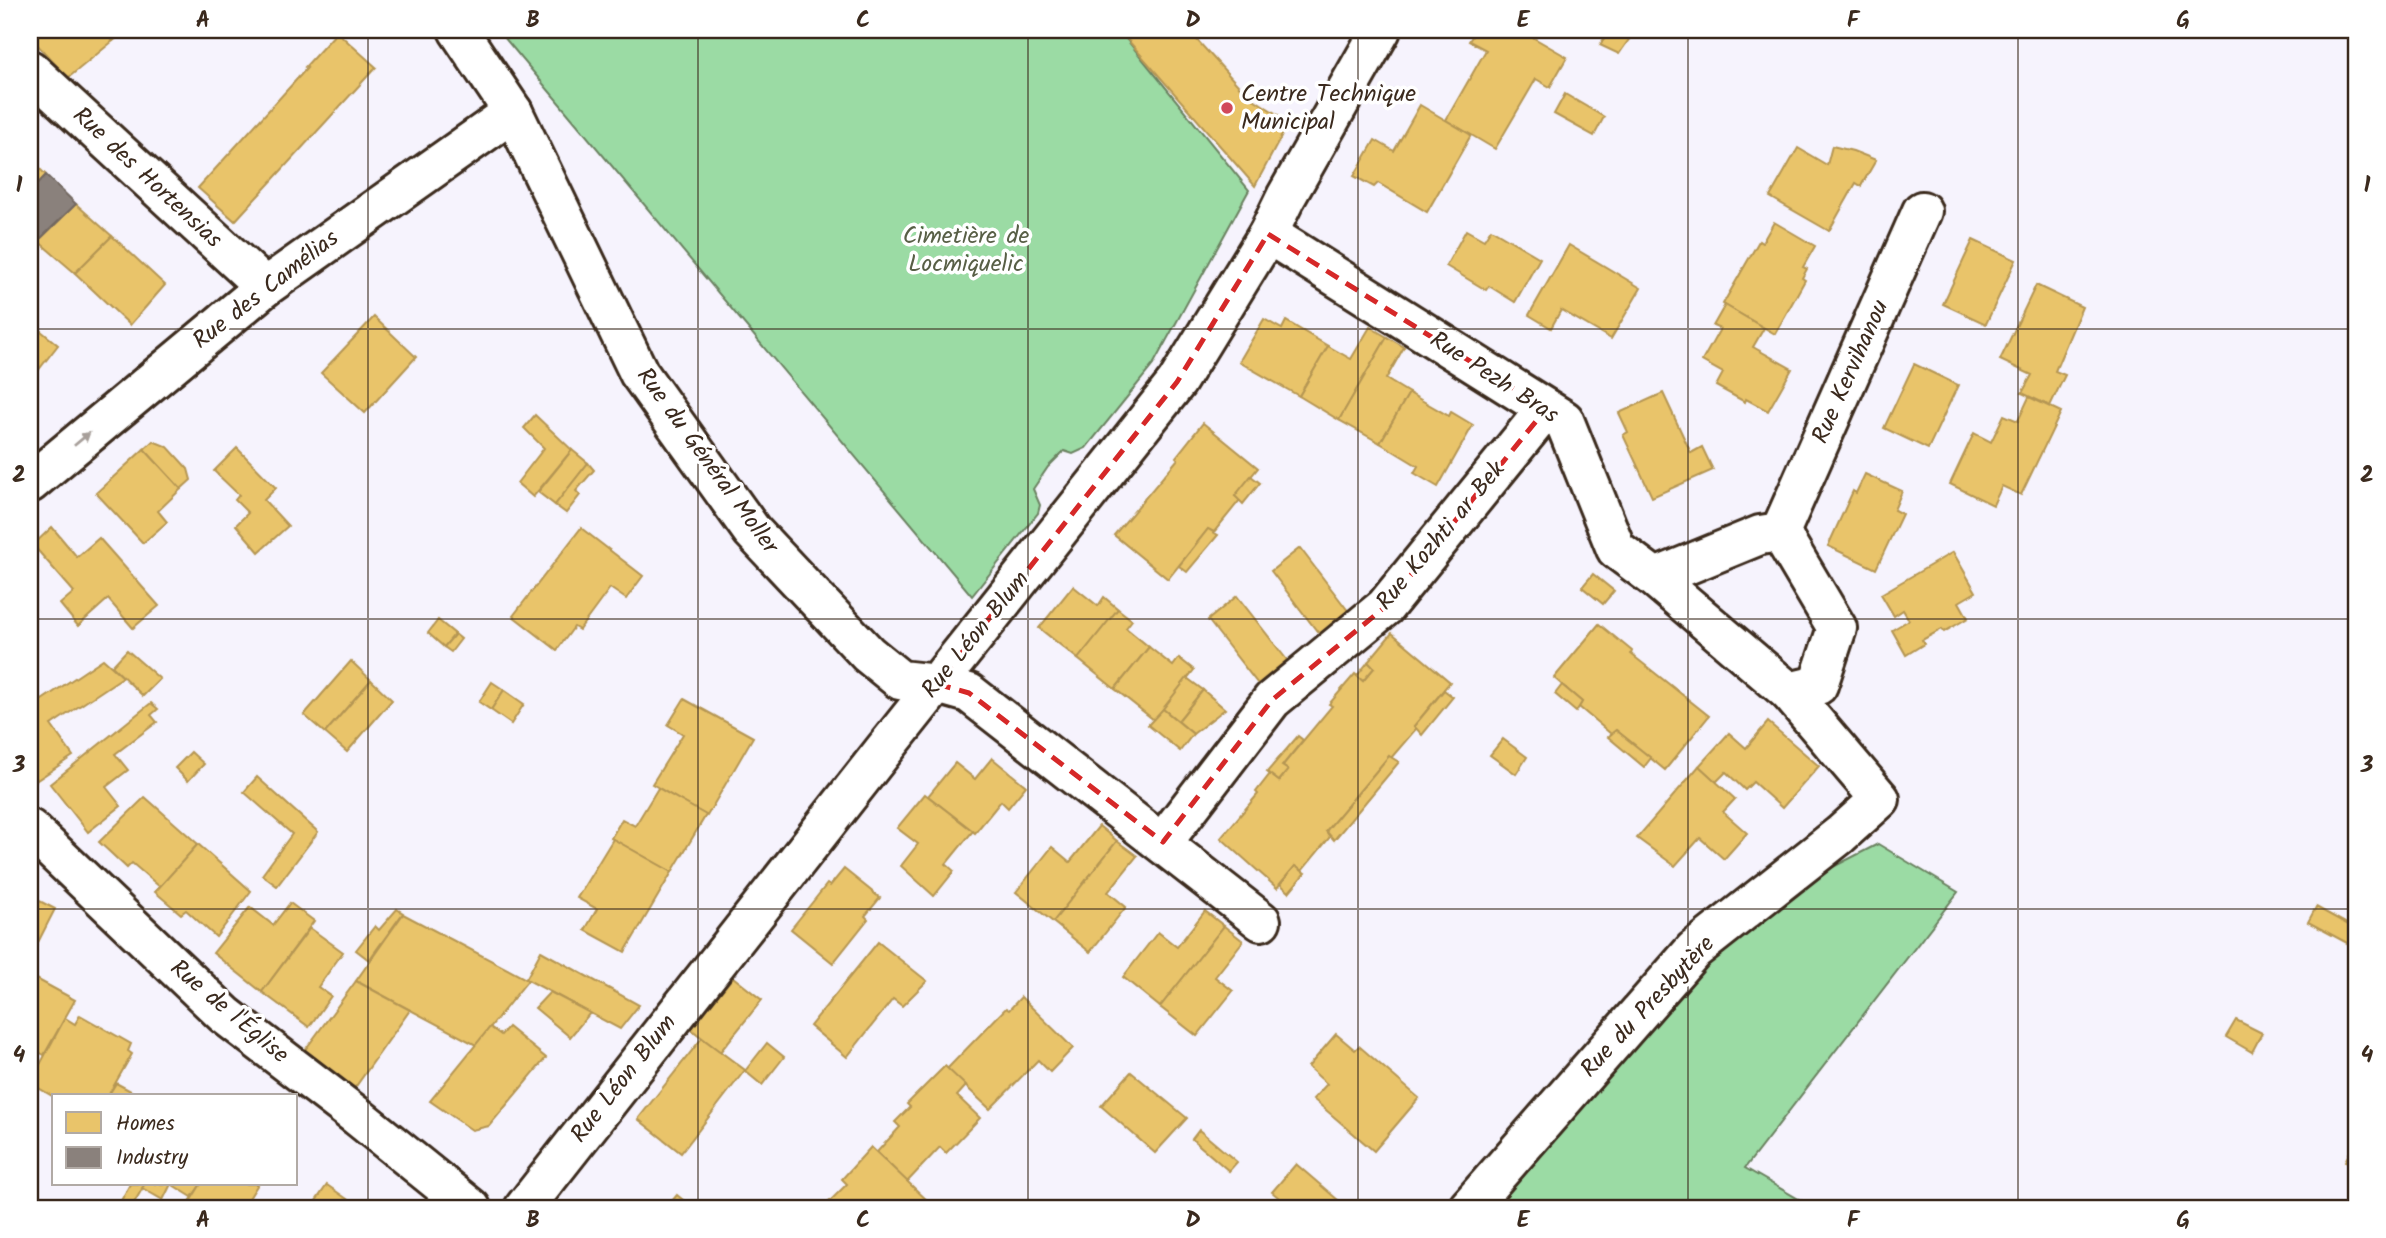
<svg xmlns="http://www.w3.org/2000/svg" width="2386" height="1238" font-family="Kalam,sans-serif">
	<rect width="100%" height="100%" fill="#f6f3fd"/>
	<filter id="ink" filterUnits="userSpaceOnUse"><feTurbulence type="fractalNoise" baseFrequency=".0143" numOctaves="2"/><feDisplacementMap in="SourceGraphic" scale="14" xChannelSelector="R" yChannelSelector="G"/><feConvolveMatrix kernelMatrix="1 2 1 2 8 2 1 2 1" color-interpolation-filters="sRGB"/></filter>
	<g filter="url(#ink)">
		<!-- green -->
		<g fill="#9bdba4" stroke="#6b8261" stroke-width="2">
			<path d="M498,30H1119L1249,190L1153,365L1086,448L1073,454L1064,451L1048,467L1033,489L1040,505L1038,513L972,596Z"/>
			<path d="M1878,844L1958,892L1745,1168L1814,1208H1488L1668,997L1765,902Z"/>
		</g>
		<!-- homes -->
		<g fill="#e9c46a" stroke="#b59653" stroke-width="2">
			<path d="M42,30H103L113,41L68,78L32,39Z"/>
			<path d="M103,30H126L113,41Z"/>
			<path d="M1119,30H1188L1246,94L1289,122L1255,186Z"/>
			<path d="M1476,30H1520L1567,57L1550,87L1536,79L1495,149L1446,120L1486,50L1469,41Z"/>
			<path d="M1609,30H1616L1630,38L1619,54L1600,45Z"/>
			<path d="M337,32L376,67L235,221L198,188L307,68L305,67Z"/>
			<path d="M1565,94L1604,117L1594,136L1554,114Z"/>
			<path d="M1420,105L1471,135L1427,212L1378,183L1374,187L1354,176L1375,140L1394,151Z"/>
			<path d="M1832,146L1853,151L1876,160L1861,186L1856,183L1829,231L1770,197L1798,148L1827,165Z"/>
			<path d="M30,159L46,175L30,192Z"/>
			<path d="M76,204L112,236L75,273L38,241Z"/>
			<path d="M1774,222L1815,246L1803,267L1807,269L1802,278L1805,280L1775,334L1723,304L1759,241L1762,243Z"/>
			<path d="M1491,229L1540,258L1515,302L1489,286L1486,290L1446,266L1466,230L1484,240Z"/>
			<path d="M112,236L165,285L130,325L75,273Z"/>
			<path d="M1973,240L2016,260L1986,324L1943,304Z"/>
			<path d="M1569,245L1641,288L1611,339L1561,310L1551,328L1529,315Z"/>
			<path d="M2036,285L2082,307L2055,371L2065,375L2050,406L2022,393L2032,375L2000,360Z"/>
			<path d="M1725,305L1764,328L1753,347L1792,369L1768,411L1746,399L1745,402L1716,386L1723,373L1702,361L1720,329L1713,326Z"/>
			<path d="M374,317L416,357L365,413L321,373Z"/>
			<path d="M1264,319L1282,329L1286,321L1328,346L1299,396L1239,362Z"/>
			<path d="M30,322L58,345L30,381Z"/>
			<path d="M1370,327L1387,337L1339,420L1299,396L1328,346L1351,359Z"/>
			<path d="M1387,337L1404,347L1386,379L1409,393L1380,443L1339,420Z"/>
			<path d="M1914,364L1958,385L1928,449L1884,428Z"/>
			<path d="M1409,393L1449,416L1451,412L1473,425L1438,487L1414,473L1418,466L1380,443Z"/>
			<path d="M1663,393L1691,453L1702,447L1713,470L1652,497L1623,435L1628,432L1619,413Z"/>
			<path d="M2029,397L2061,412L2021,495L2002,486L1993,505L1950,484L1974,433L1991,442L2004,415L2018,421Z"/>
			<path d="M535,415L572,450L533,497L517,483L544,448L524,428Z"/>
			<path d="M1203,423L1258,468L1235,496L1240,500L1214,532L1208,529L1168,579L1114,535L1178,459L1176,457Z"/>
			<path d="M153,441L168,447L188,469L191,480L181,489L144,449Z"/>
			<path d="M237,448L276,488L264,500L288,526L259,552L236,525L248,513L235,500L239,495L214,471Z"/>
			<path d="M144,449L181,489L158,511L167,522L143,543L96,493Z"/>
			<path d="M572,450L588,463L555,505L538,492Z"/>
			<path d="M588,463L594,470L576,491L580,495L566,513L555,505Z"/>
			<path d="M1865,474L1902,491L1894,510L1902,514L1876,569L1828,546L1853,491L1856,493Z"/>
			<path d="M1251,476L1260,483L1243,504L1235,496Z"/>
			<path d="M52,527L77,557L99,538L159,606L133,628L108,599L78,626L60,604L74,592L33,545Z"/>
			<path d="M581,528L643,576L626,599L610,588L579,630L574,627L557,650L513,616Z"/>
			<path d="M1208,529L1218,535L1187,572L1179,566Z"/>
			<path d="M1300,548L1349,612L1320,635L1271,571Z"/>
			<path d="M1953,552L1976,592L1959,602L1968,618L1944,632L1942,629L1922,640L1924,644L1906,655L1892,630L1909,620L1903,610L1894,616L1881,594Z"/>
			<path d="M1593,574L1614,591L1603,604L1582,587Z"/>
			<path d="M1073,586L1098,606L1104,597L1118,609L1078,659L1039,628Z"/>
			<path d="M1237,596L1287,660L1258,684L1208,620Z"/>
			<path d="M1118,609L1132,620L1126,628L1149,647L1115,689L1078,659Z"/>
			<path d="M438,620L455,634L444,647L428,633Z"/>
			<path d="M1599,624L1632,651L1631,654L1709,716L1665,770L1616,730L1611,734L1579,707L1582,702L1554,678Z"/>
			<path d="M1392,633L1450,682L1414,726L1416,729L1391,758L1389,756L1326,831L1330,837L1302,871L1295,866L1277,888L1221,838L1258,794L1256,792L1270,774L1279,781L1288,770L1282,766L1332,706L1329,704L1355,674L1363,681L1374,668L1368,662Z"/>
			<path d="M455,634L461,639L451,652L444,647Z"/>
			<path d="M1149,647L1173,666L1179,658L1194,670L1154,720L1115,689Z"/>
			<path d="M127,650L160,679L143,696L112,666Z"/>
			<path d="M103,659L123,677L51,725L73,756L37,780L30,769V708Z"/>
			<path d="M351,661L371,680L325,733L304,715Z"/>
			<path d="M1368,662L1374,668L1363,681L1357,676Z"/>
			<path d="M1187,678L1203,690L1178,721L1163,709Z"/>
			<path d="M371,680L392,700L347,752L325,733Z"/>
			<path d="M492,682L504,690L491,710L479,702Z"/>
			<path d="M1562,685L1582,702L1576,712L1555,694Z"/>
			<path d="M504,690L524,704L511,724L491,710Z"/>
			<path d="M1203,690L1225,709L1193,734L1178,721Z"/>
			<path d="M1444,690L1453,697L1422,735L1414,726Z"/>
			<path d="M684,699L753,737L707,816L652,784L683,734L668,725Z"/>
			<path d="M151,703L158,709L151,715L157,722L115,754L128,770L106,787L121,806L88,832L50,784Z"/>
			<path d="M1163,709L1193,734L1180,751L1148,725Z"/>
			<path d="M1768,722L1819,766L1782,808L1753,782L1745,790L1726,772L1716,782L1699,766L1729,733L1746,748Z"/>
			<path d="M1616,730L1651,758L1644,767L1608,737Z"/>
			<path d="M1298,736L1303,740L1282,766L1288,770L1279,781L1267,772Z"/>
			<path d="M1503,739L1527,757L1516,774L1490,755Z"/>
			<path d="M191,752L204,764L188,781L175,768Z"/>
			<path d="M1389,756L1399,762L1334,840L1326,831Z"/>
			<path d="M992,758L1026,786L1008,808L1001,801L975,833L928,796L955,763L975,779Z"/>
			<path d="M1699,766L1735,799L1723,812L1747,833L1724,859L1700,838L1675,866L1637,838Z"/>
			<path d="M257,777L318,832L277,886L262,875L292,834L244,792Z"/>
			<path d="M658,788L706,815L672,872L611,838L622,819L635,826Z"/>
			<path d="M925,794L973,831L946,864L954,871L934,896L901,866L918,844L897,828Z"/>
			<path d="M145,797L198,844L160,887L132,863L127,868L99,842Z"/>
			<path d="M1099,826L1117,841L1053,922L1016,892L1052,847L1070,862Z"/>
			<path d="M613,839L672,872L625,952L585,930L597,909L577,898Z"/>
			<path d="M1117,841L1137,856L1108,892L1126,907L1090,952L1053,922Z"/>
			<path d="M198,844L251,891L216,937L186,910L181,914L155,892Z"/>
			<path d="M1295,866L1305,873L1289,892L1280,884Z"/>
			<path d="M844,869L880,898L865,916L868,919L833,963L791,929L827,884L830,886Z"/>
			<path d="M30,896L55,909L30,958Z"/>
			<path d="M290,903L314,921L262,992L213,953L250,907L273,925Z"/>
			<path d="M2316,907L2356,929L2349,944L2308,922Z"/>
			<path d="M397,909L403,913L369,960L356,950L375,926L379,930Z"/>
			<path d="M1205,911L1224,926L1160,1007L1123,977L1158,932L1177,947Z"/>
			<path d="M403,914L528,980L476,1045L356,981Z"/>
			<path d="M1224,926L1243,941L1215,977L1233,991L1197,1036L1160,1007Z"/>
			<path d="M310,928L343,952L318,987L331,996L309,1027L262,992Z"/>
			<path d="M878,942L927,981L902,1006L893,999L847,1057L810,1026Z"/>
			<path d="M541,951L639,1005L620,1029L526,979Z"/>
			<path d="M31,976L75,1000L44,1055L30,1047Z"/>
			<path d="M733,977L762,1000L720,1052L691,1029Z"/>
			<path d="M356,981L410,1010L354,1089L305,1050Z"/>
			<path d="M550,992L590,1013L570,1037L535,1008Z"/>
			<path d="M1021,997L1073,1048L1050,1072L1038,1060L990,1109L947,1069L1006,1008L1009,1010Z"/>
			<path d="M80,1015L131,1044L128,1051L132,1054L108,1096L54,1097L30,1083L65,1018L75,1024Z"/>
			<path d="M2236,1020L2262,1033L2252,1052L2226,1037Z"/>
			<path d="M490,1027L501,1035L508,1027L546,1058L489,1126L472,1130L430,1101Z"/>
			<path d="M1336,1034L1355,1050L1359,1046L1419,1098L1374,1151L1313,1099L1327,1084L1308,1067Z"/>
			<path d="M702,1038L745,1070L681,1153L638,1119Z"/>
			<path d="M767,1043L784,1057L762,1085L745,1071Z"/>
			<path d="M945,1066L966,1086L957,1096L980,1118L946,1153L940,1147L907,1182L877,1152L900,1127L895,1122L910,1107L907,1104Z"/>
			<path d="M1131,1072L1187,1118L1155,1153L1101,1106Z"/>
			<path d="M116,1083L140,1096H108Z"/>
			<path d="M1199,1130L1237,1162L1229,1171L1192,1139Z"/>
			<path d="M2356,1141V1167L2345,1161Z"/>
			<path d="M871,1147L929,1202L923,1208H823L847,1184L842,1179Z"/>
			<path d="M1296,1164L1345,1206L1343,1208H1291L1272,1192Z"/>
			<path d="M130,1184H145L131,1208H117Z"/>
			<path d="M145,1184H201L192,1197L171,1184L163,1200L142,1188Z"/>
			<path d="M201,1184H258L243,1208H186Z"/>
			<path d="M327,1185L360,1208H311Z"/>
			<path d="M677,1195L693,1208H666Z"/>
		</g>
		<!-- industry -->
		<path fill="#8a817c" stroke="#726760" stroke-width="2" d="M46,175L76,204L38,241L30,233V192Z"/>
		<g fill="none" stroke-linecap="round" stroke-linejoin="round">
			<defs>
				<g id="minor">
					<path d="M30,70L265,287"/>
					<path d="M1268,234L1564,420L1616,549L1655,578L1789,692L1818,685L1837,628L1780,532L1760,535L1655,578"/>
					<path d="M30,483L265,287L513,112"/>
					<path d="M1780,532L1922,211"/>
					<path d="M937,684L969,693L1261,921"/>
					<path d="M30,829L225,1015L357,1116L471,1208"/>
					<path d="M1163,842L1272,700L1385,607L1546,409"/>
					<path d="M1468,1208L1694,950L1840,835L1880,799L1789,692"/>
				</g>
				<g id="tertiary">
					<path d="M458,30L513,112L639,373L752,531L868,654L900,680L937,684"/>
					<path d="M524,1208L884,750L1177,382L1268,234L1286,197L1381,30"/>
				</g>
			</defs>
			<!-- minor casing -->
			<use href="#minor" stroke="#3b2a1e" stroke-width="44"/>
			<!-- tertiary casing -->
			<use href="#tertiary" stroke="#3b2a1e" stroke-width="44"/>
			<!-- minor -->
			<use href="#minor" stroke="#fff" stroke-width="38"/>
			<!-- tertiary -->
			<use href="#tertiary" stroke="#fff" stroke-width="38"/>
		</g>
		<!-- one-way arrows -->
		<defs><path id="oneway-solid" d="M-6-.8H1V-3.2L6.5 0L1 3.2V.8H-6Z" transform="scale(1.75)"/></defs>
		<use fill="#a79f9a" href="#oneway-solid" transform="translate(82 439) rotate(-40)"/>
	</g>
	<!-- marked area -->
	<path fill="none" stroke="#d62828" stroke-width="5" stroke-dasharray="14 9" stroke-linejoin="round" d="M1268,234L1546,409L1385,607L1272,700L1163,842L969,693L937,684L1177,382Z"/>
	<!-- grid -->
	<path fill="none" stroke="#3b2a1e" stroke-width="2" stroke-opacity="0.55" d="M368,30V1208M698,30V1208M1028,30V1208M1358,30V1208M1688,30V1208M2018,30V1208M30,329H2356M30,619H2356M30,909H2356"/>
	<!-- markers -->
	<circle fill="#d1495b" stroke="#fff" stroke-width="2.5" cx="1227" cy="108" r="7"/>
	<g text-anchor="middle" dominant-baseline="central" stroke-width="7" stroke-linejoin="round" paint-order="stroke">
		<!-- poi labels -->
		<g font-size="24" fill="#3b2a1e" stroke="#fff" text-anchor="start">
			<text x="1241" y="94">Centre Technique<tspan x="1241" dy="28">Municipal</tspan></text>
		</g>
		<!-- street labels -->
		<g font-size="24" fill="#3b2a1e" stroke="#fff">
			<text transform="translate(147 178) rotate(43)">Rue des Hortensias</text>
			<text transform="translate(266 290) rotate(-38)">Rue des Camélias</text>
			<text transform="translate(1851 372) rotate(-66)">Rue Kervihanou</text>
			<text transform="translate(1494 378) rotate(33)">Rue Pezh Bras</text>
			<text transform="translate(707 461) rotate(54)">Rue du Général Moller</text>
			<text transform="translate(1441 536) rotate(-50)">Rue Kozhti ar Bek</text>
			<text transform="translate(976 635) rotate(-51)">Rue Léon Blum</text>
			<text transform="translate(1648 1007) rotate(-47)">Rue du Presbytère</text>
			<text transform="translate(229 1012) rotate(40)">Rue de l'Église</text>
			<text transform="translate(624 1079) rotate(-52)">Rue Léon Blum</text>
		</g>
		<!-- park labels -->
		<g font-size="24" fill="#585f46" stroke="#fff">
			<text x="966" y="236">Cimetière de<tspan x="966" dy="28">Locmiquelic</tspan></text>
		</g>
	</g>
	<!-- margin -->
	<rect width="2386" height="1238" fill="none" stroke="#fff" stroke-width="77"/>
	<!-- legend -->
	<rect x="52" y="1094" width="245" height="91" fill="#ffffff" stroke="#b1aaa5" stroke-width="2"/>
	<rect x="66" y="1112" width="35" height="21" fill="#e9c46a" stroke="#b1aaa5" stroke-width="2"/>
	<text x="116" y="1130" font-size="21" fill="#3b2a1e">Homes</text>
	<rect x="66" y="1147" width="35" height="21" fill="#8a817c" stroke="#b1aaa5" stroke-width="2"/>
	<text x="116" y="1164" font-size="21" fill="#3b2a1e">Industry</text>
	<rect x="38" y="38" width="2310" height="1162" fill="none" stroke="#3b2a1e" stroke-width="2.5"/>
	<g font-size="23" text-anchor="middle" font-weight="bold" fill="#3b2a1e">
		<text x="203" y="27">A</text>
		<text x="533" y="27">B</text>
		<text x="863" y="27">C</text>
		<text x="1193" y="27">D</text>
		<text x="1523" y="27">E</text>
		<text x="1853" y="27">F</text>
		<text x="2183" y="27">G</text>
		<text x="19" y="192">1</text>
		<text x="2367" y="192">1</text>
		<text x="19" y="482">2</text>
		<text x="2367" y="482">2</text>
		<text x="19" y="772">3</text>
		<text x="2367" y="772">3</text>
		<text x="19" y="1062">4</text>
		<text x="2367" y="1062">4</text>
		<text x="203" y="1227">A</text>
		<text x="533" y="1227">B</text>
		<text x="863" y="1227">C</text>
		<text x="1193" y="1227">D</text>
		<text x="1523" y="1227">E</text>
		<text x="1853" y="1227">F</text>
		<text x="2183" y="1227">G</text>
	</g>
</svg>
